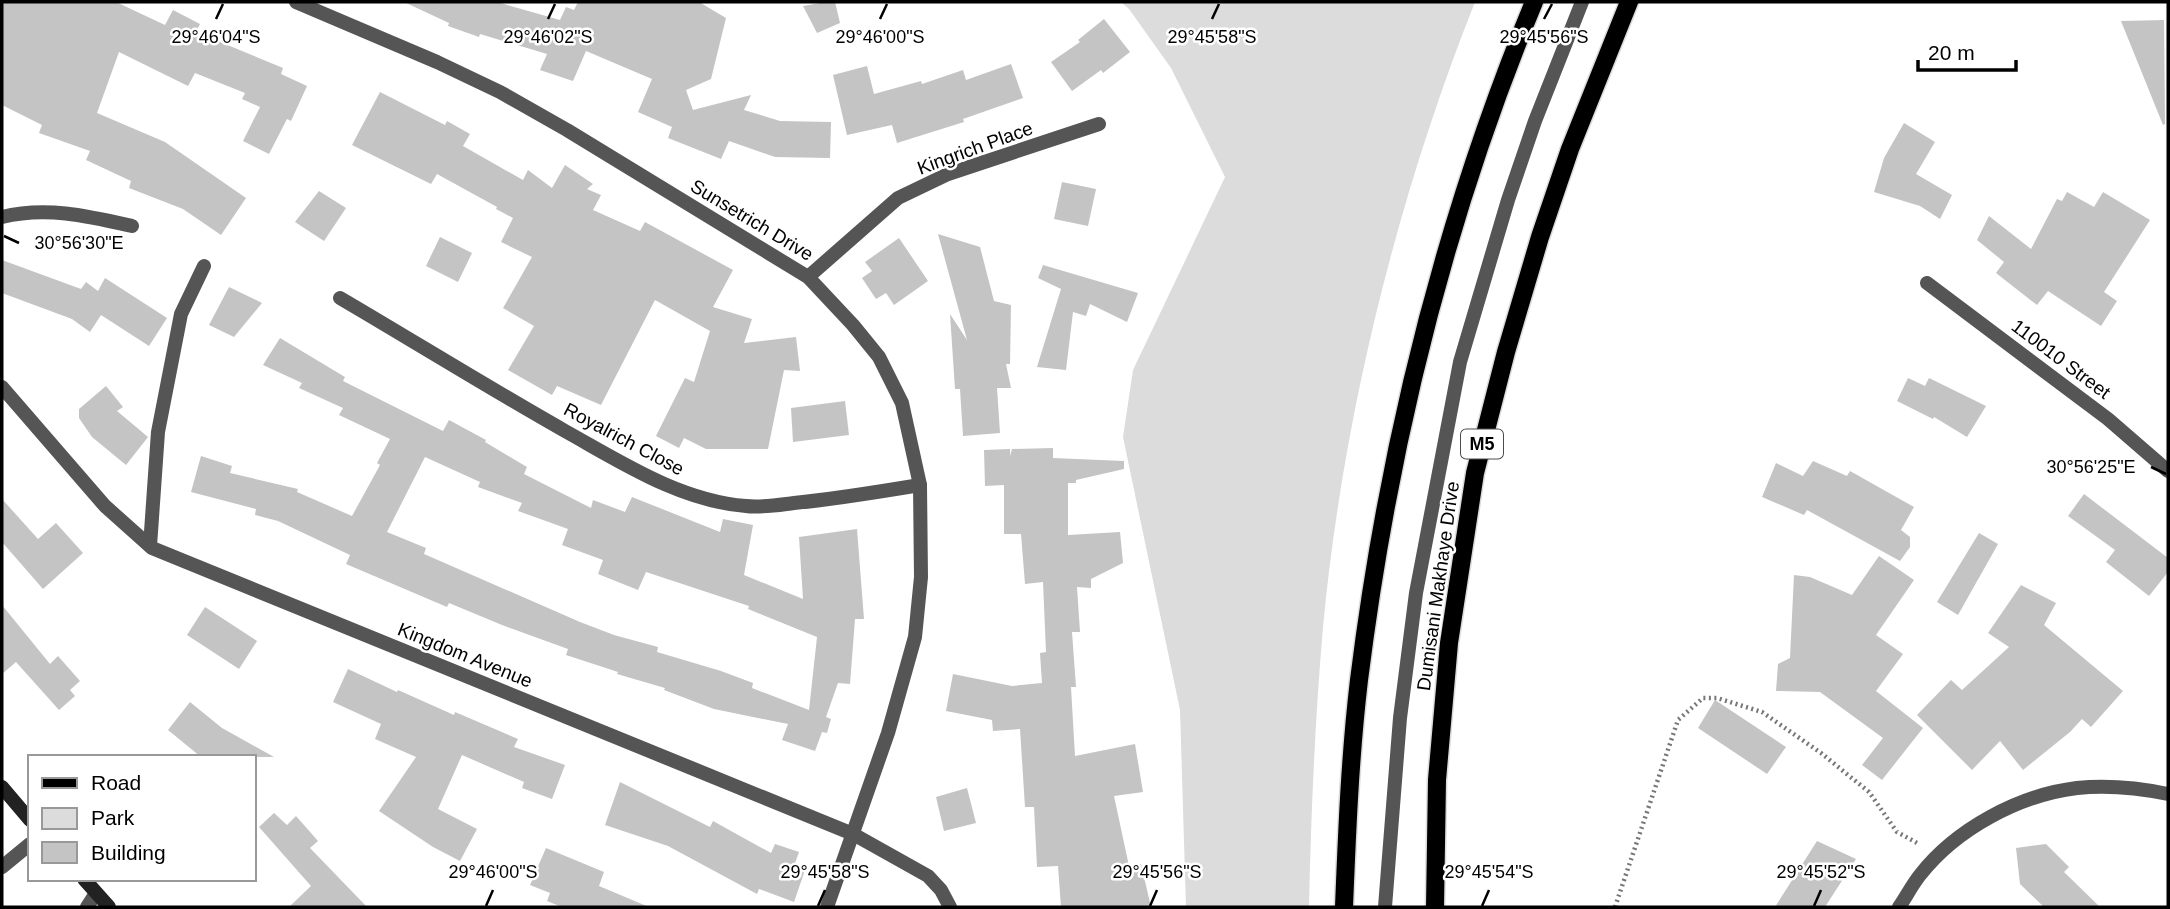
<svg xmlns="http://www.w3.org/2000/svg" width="2170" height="909" font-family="Helvetica,sans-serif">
	<rect width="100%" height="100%" fill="#fff"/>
	<!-- green -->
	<path fill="#dcdcdc" d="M1121,2H1475C1397,198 1343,416 1323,627C1315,720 1311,814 1309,907H1186L1180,710L1123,437L1133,370L1225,177L1171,68L1129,9Z"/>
	<!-- building -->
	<g fill="#c4c4c4" fill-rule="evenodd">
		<path d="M2,2H116L165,25L173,10L200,24L196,32L283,68L281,74L307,86L291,121L287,119L269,154L243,141L260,107L242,99L245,93L195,73L188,86L119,52L97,113L165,142L246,198L221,235L183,209L129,188L131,181L86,160L90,151L39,133L42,125L2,105Z"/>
		<path d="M404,2H497L560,20L566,7L574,10L578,2H699L726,18L711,79L686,90L693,110L751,95L744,110L780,121L831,122L830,158L775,157L729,141L721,159L668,138L672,127L638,112L652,79L586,51L573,81L540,70L547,54L480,34L479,37L448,26L449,23Z"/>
		<path d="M826,2H835L840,23L817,33L803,6Z"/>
		<path d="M1104,19L1130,52L1103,73L1101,70L1072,91L1051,62L1080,42L1078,40Z"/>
		<path d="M2164,20L2165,124L2163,125L2121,21Z"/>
		<path d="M1011,64L1023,98L963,119L964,122L897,143L892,125L847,135L833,75L867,66L874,94L921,81L922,84L963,70L966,80Z"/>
		<path d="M380,92L445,125L447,121L470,134L463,146L523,180L528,170L552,188L565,165L593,184L587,189L601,195L593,210L640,231L645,222L733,270L713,307L752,319L744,343L796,337L800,371L784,370L768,449H706L684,438L679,448L656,436L685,378L694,382L710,331L655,300L601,405L557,386L552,395L508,370L534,326L503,308L532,257L501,242L513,218L496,209L497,207L437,174L431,184L352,145Z"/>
		<path d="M1904,123L1935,142L1916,174L1952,195L1940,219L1920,206L1874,192L1884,158Z"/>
		<path d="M1062,182L1096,189L1088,226L1054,219Z"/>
		<path d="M319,191L346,208L324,241L295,222Z"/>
		<path d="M2067,192L2094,207L2103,192L2150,220L2104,292L2117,301L2101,326L2048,291L2037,305L1996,273L2004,262L1977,240L1989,216L2031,249L2057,199L2062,201Z"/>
		<path d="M938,234L980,247L994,301L1011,305L1010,364H1006L1011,388H997L1000,433L963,436L960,389H955L950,314L967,340Z"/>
		<path d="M440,237L472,253L458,282L426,266Z"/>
		<path d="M899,238L928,281L894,305L886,293L876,299L862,278L872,271L865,262Z"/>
		<path d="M2,260L81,289L86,282L98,291L105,278L167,318L149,346L101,315L90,332L72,319L2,293Z"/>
		<path d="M1043,265L1138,293L1127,322L1090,304L1086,316L1073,312L1066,370L1037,367L1061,289L1038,278Z"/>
		<path d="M229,287L262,303L234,337L209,325Z"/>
		<path d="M280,338L345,377L343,381L443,431L449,420L486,440L485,442L527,467L524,474L591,508L593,500L625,512L632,497L720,532L723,519L753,525L744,575L803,599L799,537L857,529L864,619H855L850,684L838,683L826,717L831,719L827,733L822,732L815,751L782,740L788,724L714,709L664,690L665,688L617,674L618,672L566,655L568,649L502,625L449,603L447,607L346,564L350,555L278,521L255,515L256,509L191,492L201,456L232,466L230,473L298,489L297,492L352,516L380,465L377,463L390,439L339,415L343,408L299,388L302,383L263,365ZM425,457L480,482L478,487L522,503L518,511L568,529L562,545L603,560L598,574L638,590L646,572L749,606L748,609L817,637L809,710L752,688L753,683L721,671L657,652L658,647L614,635L580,622L424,554L426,548L387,532Z"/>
		<path d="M1908,378L1925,386L1929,378L1986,406L1967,437L1934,417L1933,419L1897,401Z"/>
		<path d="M106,386L123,407L117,411L148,437L126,465L92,437L79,418V409Z"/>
		<path d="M845,401L849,435L793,442L791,408Z"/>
		<path d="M1053,448V458L1124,461V469L1076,480V483H1068V535L1120,532L1123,563L1091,579V588L1077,587L1080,632H1072L1076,687H1071L1075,756L1135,744L1143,792L1114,796L1129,866L1141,864L1151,907H1061L1058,866L1037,867L1034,807H1025L1020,729L993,731L992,720L946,711L953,674L1012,686L1042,683L1040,653L1046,652L1043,582L1025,584L1021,534H1004V485L985,486L984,450L1010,449V456L1012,449Z"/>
		<path d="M1813,461L1847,476L1850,471L1914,507L1901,530L1910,537V547L1900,561L1807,510L1804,515L1762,497L1776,463L1803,476Z"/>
		<path d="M2084,494L2168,558V572L2149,596L2106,562L2115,550L2068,516Z"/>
		<path d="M2,499L38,539L56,523L83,553L43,589L2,542Z"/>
		<path d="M1979,533L1998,544L1958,615L1937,602Z"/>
		<path d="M1879,556L1914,580L1876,635L1903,654L1876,691L1923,728L1882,780L1862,765L1883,738L1820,692L1776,691L1778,664L1790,658L1794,575L1810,577L1852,595Z"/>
		<path d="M2021,585L2056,603L2044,625L2123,691L2091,727L2082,719L2070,732L2023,770L2000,741L1972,770L1917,715L1951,680L1962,690L2009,647L1988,633Z"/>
		<path d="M2,605L50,664L58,656L80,681L70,690L75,696L59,710L16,662L2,674Z"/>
		<path d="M205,607L257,641L239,669L187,635Z"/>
		<path d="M348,669L397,692L398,690L454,715L455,712L518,739L514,747L565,765L552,799L522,788L524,782L462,755L438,809L477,829L460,861L433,847L379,811L416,757L375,739L381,724L333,702Z"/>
		<path d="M1715,700L1786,747L1767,774L1698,728Z"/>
		<path d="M190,702L222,728L274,757H201L168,730Z"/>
		<path d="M620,782L710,827L713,821L771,853L775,844L799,852L794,866L805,870L794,902L759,889L757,894L668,846L605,825Z"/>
		<path d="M967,788L976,823L944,831L936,797Z"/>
		<path d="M274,813L287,825L296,816L318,841L310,848L367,907H289L311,886L259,827Z"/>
		<path d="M1817,841L1856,859L1825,907H1775Z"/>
		<path d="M2046,844L2069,867L2064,872L2100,907H2044L2020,884L2016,848Z"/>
		<path d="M546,848L604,872L599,886L649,907H562L547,901L550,893L530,885Z"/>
	</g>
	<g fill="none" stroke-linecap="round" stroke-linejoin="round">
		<defs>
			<g id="primary">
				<path d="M1344,907C1347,832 1350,756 1359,680C1388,448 1444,219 1534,2"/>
				<path d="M1435,907L1437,780L1449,643L1475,473L1506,352L1540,237L1570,149L1629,2"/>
			</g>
		</defs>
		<!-- primary casing -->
		<use href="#primary" stroke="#dbdbdb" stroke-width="21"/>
		<!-- path -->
		<path stroke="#777" stroke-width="4.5" stroke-dasharray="2 3.5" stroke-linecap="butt" d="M1615,907L1678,720L1703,698H1717L1762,712L1821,753L1869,792L1897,832L1919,844"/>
		<!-- lane -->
		<g stroke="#555" stroke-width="14">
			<path d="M150,546L158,432L181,314L204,266"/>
			<path d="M87,907L96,893"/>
			<path d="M1385,907L1400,718L1416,593L1460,362L1508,200L1535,121L1582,2"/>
		</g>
		<!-- street -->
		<g stroke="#555" stroke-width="14">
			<path d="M296,2L437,62L500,92L567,130L808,277L853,325L879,357L902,403L920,485L921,577L915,637L888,733L827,907"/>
			<path d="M2,217C46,206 88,216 132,226"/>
			<path d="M808,277L898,198L948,174L1099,124"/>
			<path d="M1927,283L2108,419L2168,471"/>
			<path d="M340,298C415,342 489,388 565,431C621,462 680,501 746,506C761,508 778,505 794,503C836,499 878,492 920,485"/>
			<path d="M2,387L105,506L152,548L853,834L928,876L941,890L950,907"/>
			<path d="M2,867L30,844"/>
			<path d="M1899,907C1906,897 1912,885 1920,875C1956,829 2019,795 2077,788C2107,785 2139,788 2168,794"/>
		</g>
		<!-- secondary -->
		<g stroke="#222" stroke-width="14">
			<path d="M2,787L30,820"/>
			<path d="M84,879L109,907"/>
		</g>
		<!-- primary -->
		<use href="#primary" stroke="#000" stroke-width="18"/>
	</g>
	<!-- ticks -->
	<path fill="none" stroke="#000" stroke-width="2.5" d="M216,19L223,4M548,19L555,4M880,19L887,4M1212,19L1219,4M1544,19L1552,4M4,236L19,243M2151,467L2166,474M486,906L493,890M818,906L825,890M1150,906L1157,890M1482,906L1489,890M1814,906L1821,890"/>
	<g text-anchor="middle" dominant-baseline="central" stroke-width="5" stroke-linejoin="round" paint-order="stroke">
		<!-- shield labels -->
		<rect fill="#fff" stroke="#4c4c4c" stroke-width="2" x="1461" y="429.5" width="42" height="29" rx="5"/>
		<g font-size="18" font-weight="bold" fill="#000">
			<text x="1482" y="444">M5</text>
		</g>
		<!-- street labels -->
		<g font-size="19" fill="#000" stroke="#fff">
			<text transform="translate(975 148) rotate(-20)">Kingrich Place</text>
			<text transform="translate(752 220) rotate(31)">Sunsetrich Drive</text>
			<text transform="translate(2061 359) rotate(37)">110010 Street</text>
			<text transform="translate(624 439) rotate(28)">Royalrich Close</text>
			<text transform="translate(1438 586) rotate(-82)">Dumisani Makhaye Drive</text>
			<text transform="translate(465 655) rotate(22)">Kingdom Avenue</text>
		</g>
	</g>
	<g font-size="18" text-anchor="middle" fill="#000" stroke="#fff" stroke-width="5" stroke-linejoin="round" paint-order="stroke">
		<text x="216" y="43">29°46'04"S</text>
		<text x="548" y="43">29°46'02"S</text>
		<text x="880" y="43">29°46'00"S</text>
		<text x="1212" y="43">29°45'58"S</text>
		<text x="1544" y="43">29°45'56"S</text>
		<text x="79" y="249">30°56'30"E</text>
		<text x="2091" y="473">30°56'25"E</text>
		<text x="493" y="878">29°46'00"S</text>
		<text x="825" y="878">29°45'58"S</text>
		<text x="1157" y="878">29°45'56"S</text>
		<text x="1489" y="878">29°45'54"S</text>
		<text x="1821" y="878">29°45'52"S</text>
	</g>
	<!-- border -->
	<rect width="2170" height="909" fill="none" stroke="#000000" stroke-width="7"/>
	<!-- legend -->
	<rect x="28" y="755" width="228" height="126" fill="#ffffff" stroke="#999999" stroke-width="2"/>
	<rect x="42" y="778" width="35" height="10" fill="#000000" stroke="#999999" stroke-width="2"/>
	<text x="91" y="790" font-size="21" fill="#000000">Road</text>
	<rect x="42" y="808" width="35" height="21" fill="#dcdcdc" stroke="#999999" stroke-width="2"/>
	<text x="91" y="825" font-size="21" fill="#000000">Park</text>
	<rect x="42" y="842" width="35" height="21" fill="#c4c4c4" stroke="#999999" stroke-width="2"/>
	<text x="91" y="860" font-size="21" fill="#000000">Building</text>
	<!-- scale -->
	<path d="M1918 60v10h98v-10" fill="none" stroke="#000000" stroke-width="3.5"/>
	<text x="1928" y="60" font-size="21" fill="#000000" stroke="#ffffff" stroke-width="5" paint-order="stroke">20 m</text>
</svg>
